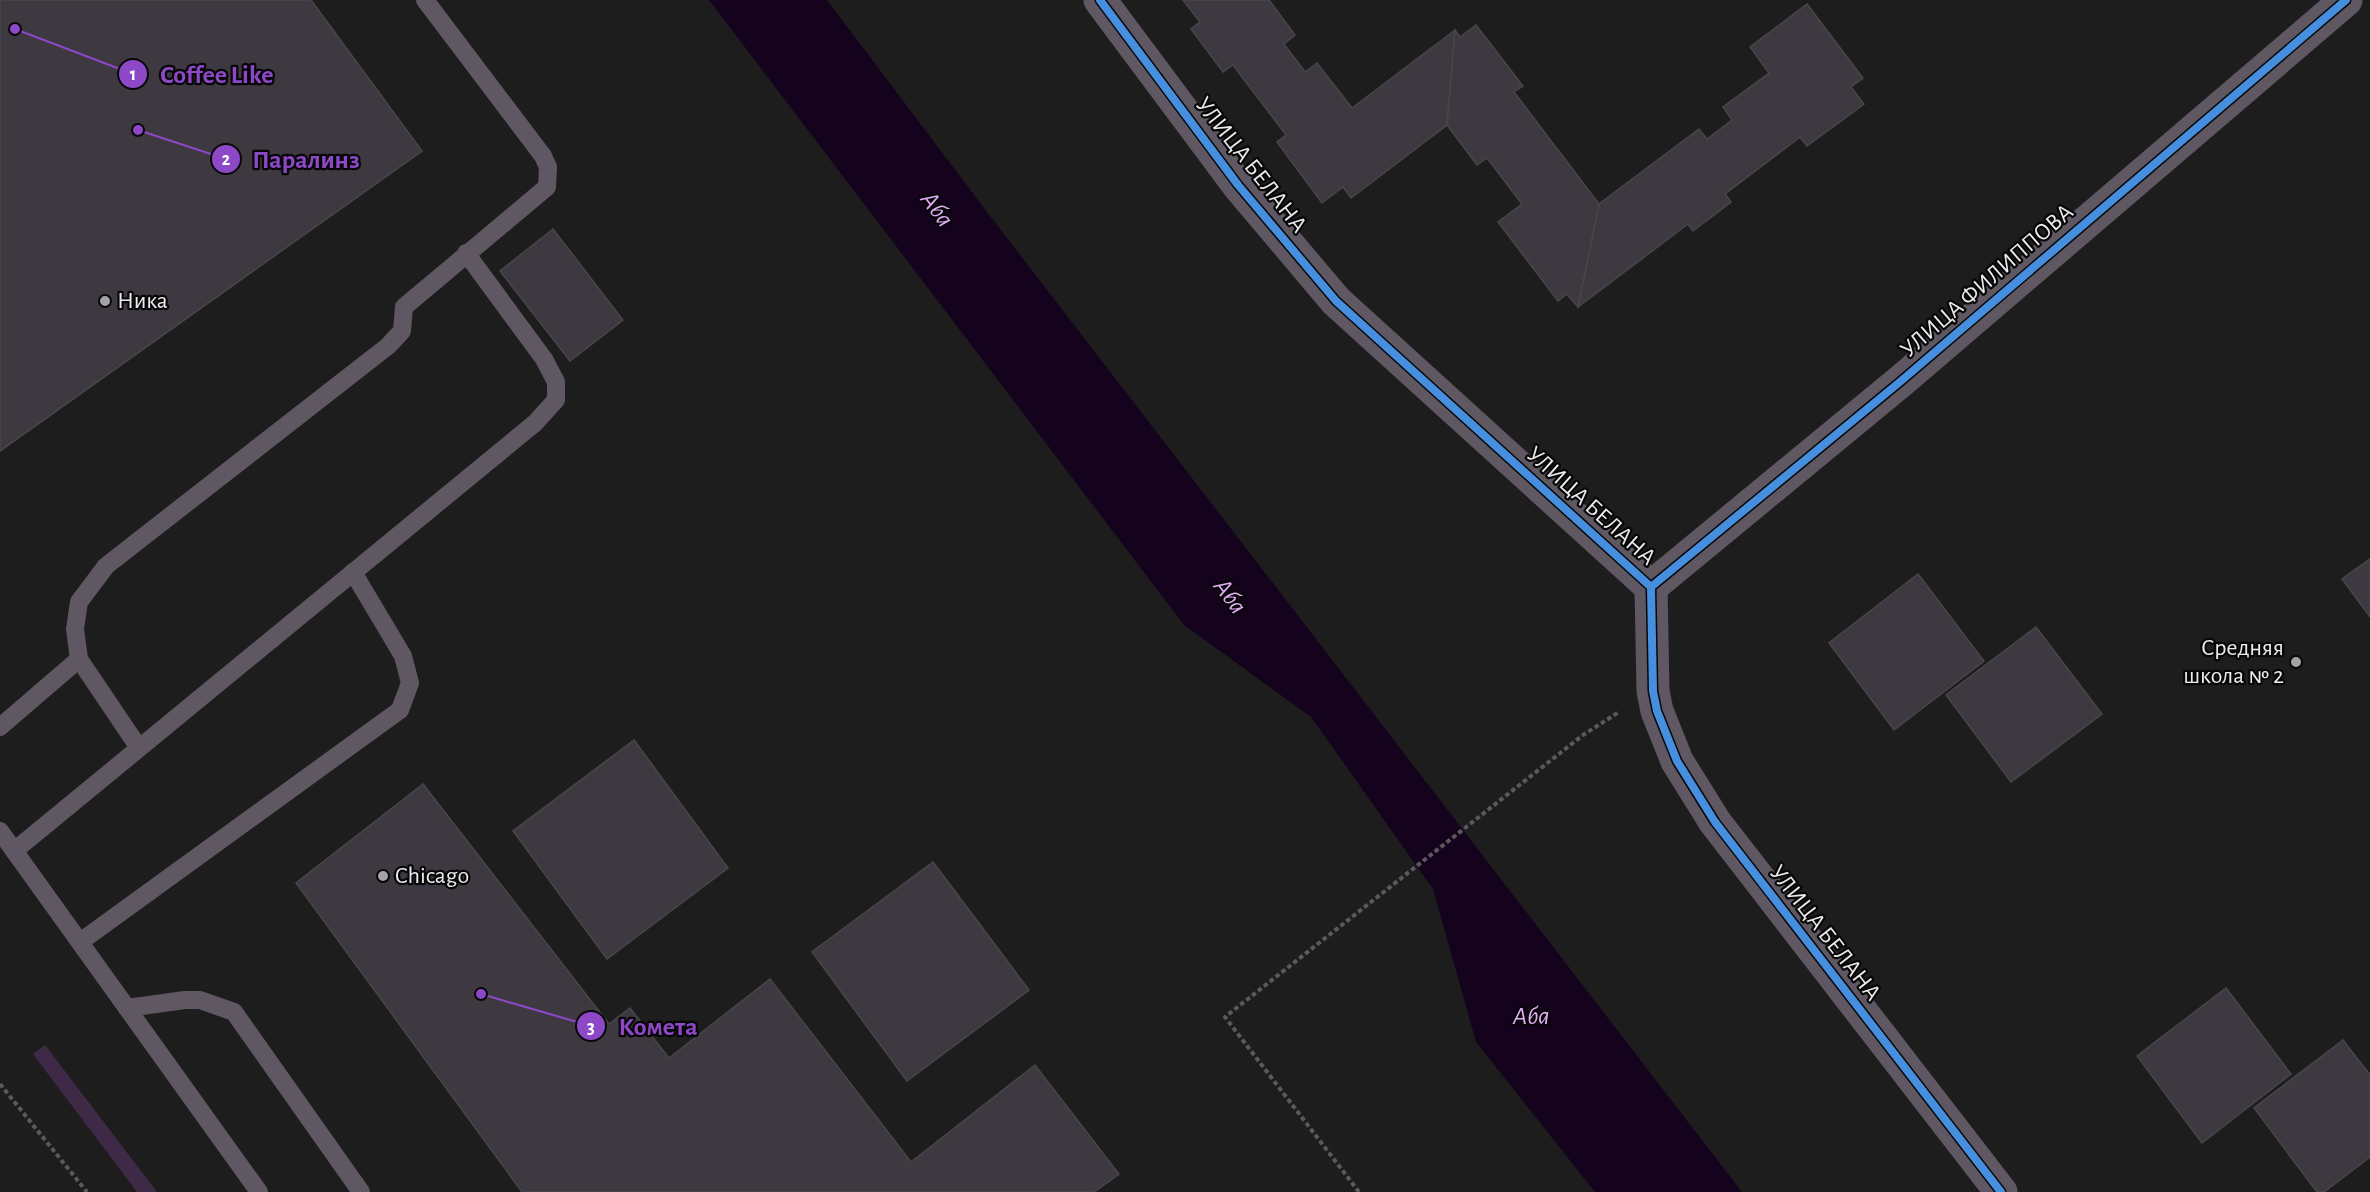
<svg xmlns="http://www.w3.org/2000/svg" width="2370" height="1192" font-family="'Alegreya Sans',sans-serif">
	<rect width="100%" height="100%" fill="#1e1d1e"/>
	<!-- green -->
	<path fill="#3e2a46" d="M45,1045L157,1192H137L33,1054Z"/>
	<!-- water -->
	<path fill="#15031e" d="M709,0H827L987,212L1742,1192H1595L1476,1042L1433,889L1311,717L1184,625Z"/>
	<!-- building -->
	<g fill="#3e3841" stroke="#484748" stroke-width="1.5">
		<path d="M0,0H311L422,151L0,451Z"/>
		<path d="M1183,0H1269L1295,35L1284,44L1305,72L1317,63L1352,108L1455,30L1447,125L1351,198L1343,187L1322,203L1277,142L1286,135L1233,65L1223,72L1191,29L1200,22Z"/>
		<path d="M1807,4L1863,78L1851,87L1864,104L1807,146L1800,137L1725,194L1731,202L1693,231L1688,224L1578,307L1599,204L1699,129L1707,139L1732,120L1723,107L1769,73L1750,47Z"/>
		<path d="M1476,25L1523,86L1514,92L1599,204L1578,307L1567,294L1558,301L1498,222L1522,204L1487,158L1477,165L1447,125L1455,30L1460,37Z"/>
		<path d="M553,229L623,320L570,361L500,271Z"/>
		<path d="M2370,559V617L2342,579Z"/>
		<path d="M1918,574L1984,661L1894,730L1829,643Z"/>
		<path d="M2036,627L2102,714L2011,782L1946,695Z"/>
		<path d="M634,740L728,868L607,959L513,831Z"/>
		<path d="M423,784L609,1024L630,1008L669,1058L770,979L911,1162L1035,1065L1119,1174L1094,1192H522L296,883Z"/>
		<path d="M933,862L1029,990L907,1081L812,952Z"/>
		<path d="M2226,988L2291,1074L2202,1143L2137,1056Z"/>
		<path d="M2343,1040L2370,1075V1157L2324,1192H2317L2254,1108Z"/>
	</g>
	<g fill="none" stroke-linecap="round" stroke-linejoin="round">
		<!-- path -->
		<g stroke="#5d585f" stroke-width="4" stroke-dasharray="4.5 3" stroke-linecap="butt">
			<path d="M0,1084L87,1192"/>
			<path d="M1359,1192L1225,1017L1583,735L1619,712"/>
		</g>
		<!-- service -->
		<g stroke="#5f5761" stroke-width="18">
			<path d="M0,727L79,659"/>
			<path d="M139,748L79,659L75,629L79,602L106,566L388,346L402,331L404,307L547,187L548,167L543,156L425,0"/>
			<path d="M0,831L259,1192"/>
			<path d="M14,851L535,423L556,400V382L544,359L466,253"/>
			<path d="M80,942L400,710L410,683L403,656L353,572"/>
			<path d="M127,1008L185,1000H200L234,1012L361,1192"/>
		</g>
		<!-- minor -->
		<g stroke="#5f5761" stroke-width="33">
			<path d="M1100,0L1238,185L1336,301L1651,587L1653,691L1657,711L1677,761L1715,822L2001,1192"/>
			<path d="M1651,587L1901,381L2346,0"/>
		</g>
		<defs>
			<g id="cycleway">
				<path d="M1100,0L1238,185L1336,301L1651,587L1653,691L1657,711L1677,761L1715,822L2001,1192"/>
				<path d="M1651,587L1901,381L2346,0"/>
			</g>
		</defs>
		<!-- cycleway casing -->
		<use href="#cycleway" stroke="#080708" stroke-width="11"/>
		<!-- cycleway -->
		<use href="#cycleway" stroke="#468fdf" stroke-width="8"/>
	</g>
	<!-- markers -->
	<g fill="#a3a2a4" stroke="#080708" stroke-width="2">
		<circle cx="105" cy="301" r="6"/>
		<circle cx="2296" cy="662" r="6"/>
		<circle cx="383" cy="876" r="6"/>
	</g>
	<g text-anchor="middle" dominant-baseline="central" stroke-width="4.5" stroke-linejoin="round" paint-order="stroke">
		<!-- street labels -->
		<g font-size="24" fill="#ebeaec" stroke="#080708">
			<text transform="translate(1251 165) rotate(52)">УЛИЦА БЕЛАНА</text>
			<text transform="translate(1987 281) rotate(-41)">УЛИЦА ФИЛИППОВА</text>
			<text transform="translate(1591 506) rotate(42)">УЛИЦА БЕЛАНА</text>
			<text transform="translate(1825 933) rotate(52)">УЛИЦА БЕЛАНА</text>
		</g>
		<!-- poi labels -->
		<g font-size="24" fill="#ebeaec" stroke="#080708" text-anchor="start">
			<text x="117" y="301">Ника</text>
			<text x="2284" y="648" text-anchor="end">Средняя<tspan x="2284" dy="28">школа № 2</tspan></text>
			<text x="395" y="876">Chicago</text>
		</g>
		<!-- water labels -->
		<g font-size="26" font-style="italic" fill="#e2adf7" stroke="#080708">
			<text transform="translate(937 209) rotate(53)">Аба</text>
			<text transform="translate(1230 596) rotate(53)">Аба</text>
			<text x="1531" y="1016">Аба</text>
		</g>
	</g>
	<!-- callouts -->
	<path fill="none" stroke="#8c48c6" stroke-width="2" d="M15 29L133 74M138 130L226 159M481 994L591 1026"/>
	<g fill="#8c48c6" stroke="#080708" stroke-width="2">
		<circle cx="15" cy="29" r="6"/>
		<circle cx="138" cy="130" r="6"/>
		<circle cx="481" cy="994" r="6"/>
		<circle cx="133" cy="74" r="15"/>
		<circle cx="226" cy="159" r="15"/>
		<circle cx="591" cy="1026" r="15"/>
	</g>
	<g font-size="18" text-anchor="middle" font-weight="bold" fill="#fff">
		<text x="133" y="80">1</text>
		<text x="226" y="165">2</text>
		<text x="591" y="1033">3</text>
	</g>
	<g font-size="26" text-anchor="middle" font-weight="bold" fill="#8c48c6" stroke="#080708" stroke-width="4.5" stroke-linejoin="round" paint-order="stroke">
		<text x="217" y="83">Coffee Like</text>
		<text x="306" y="168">Паралинз</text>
		<text x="658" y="1035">Комета</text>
	</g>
</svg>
